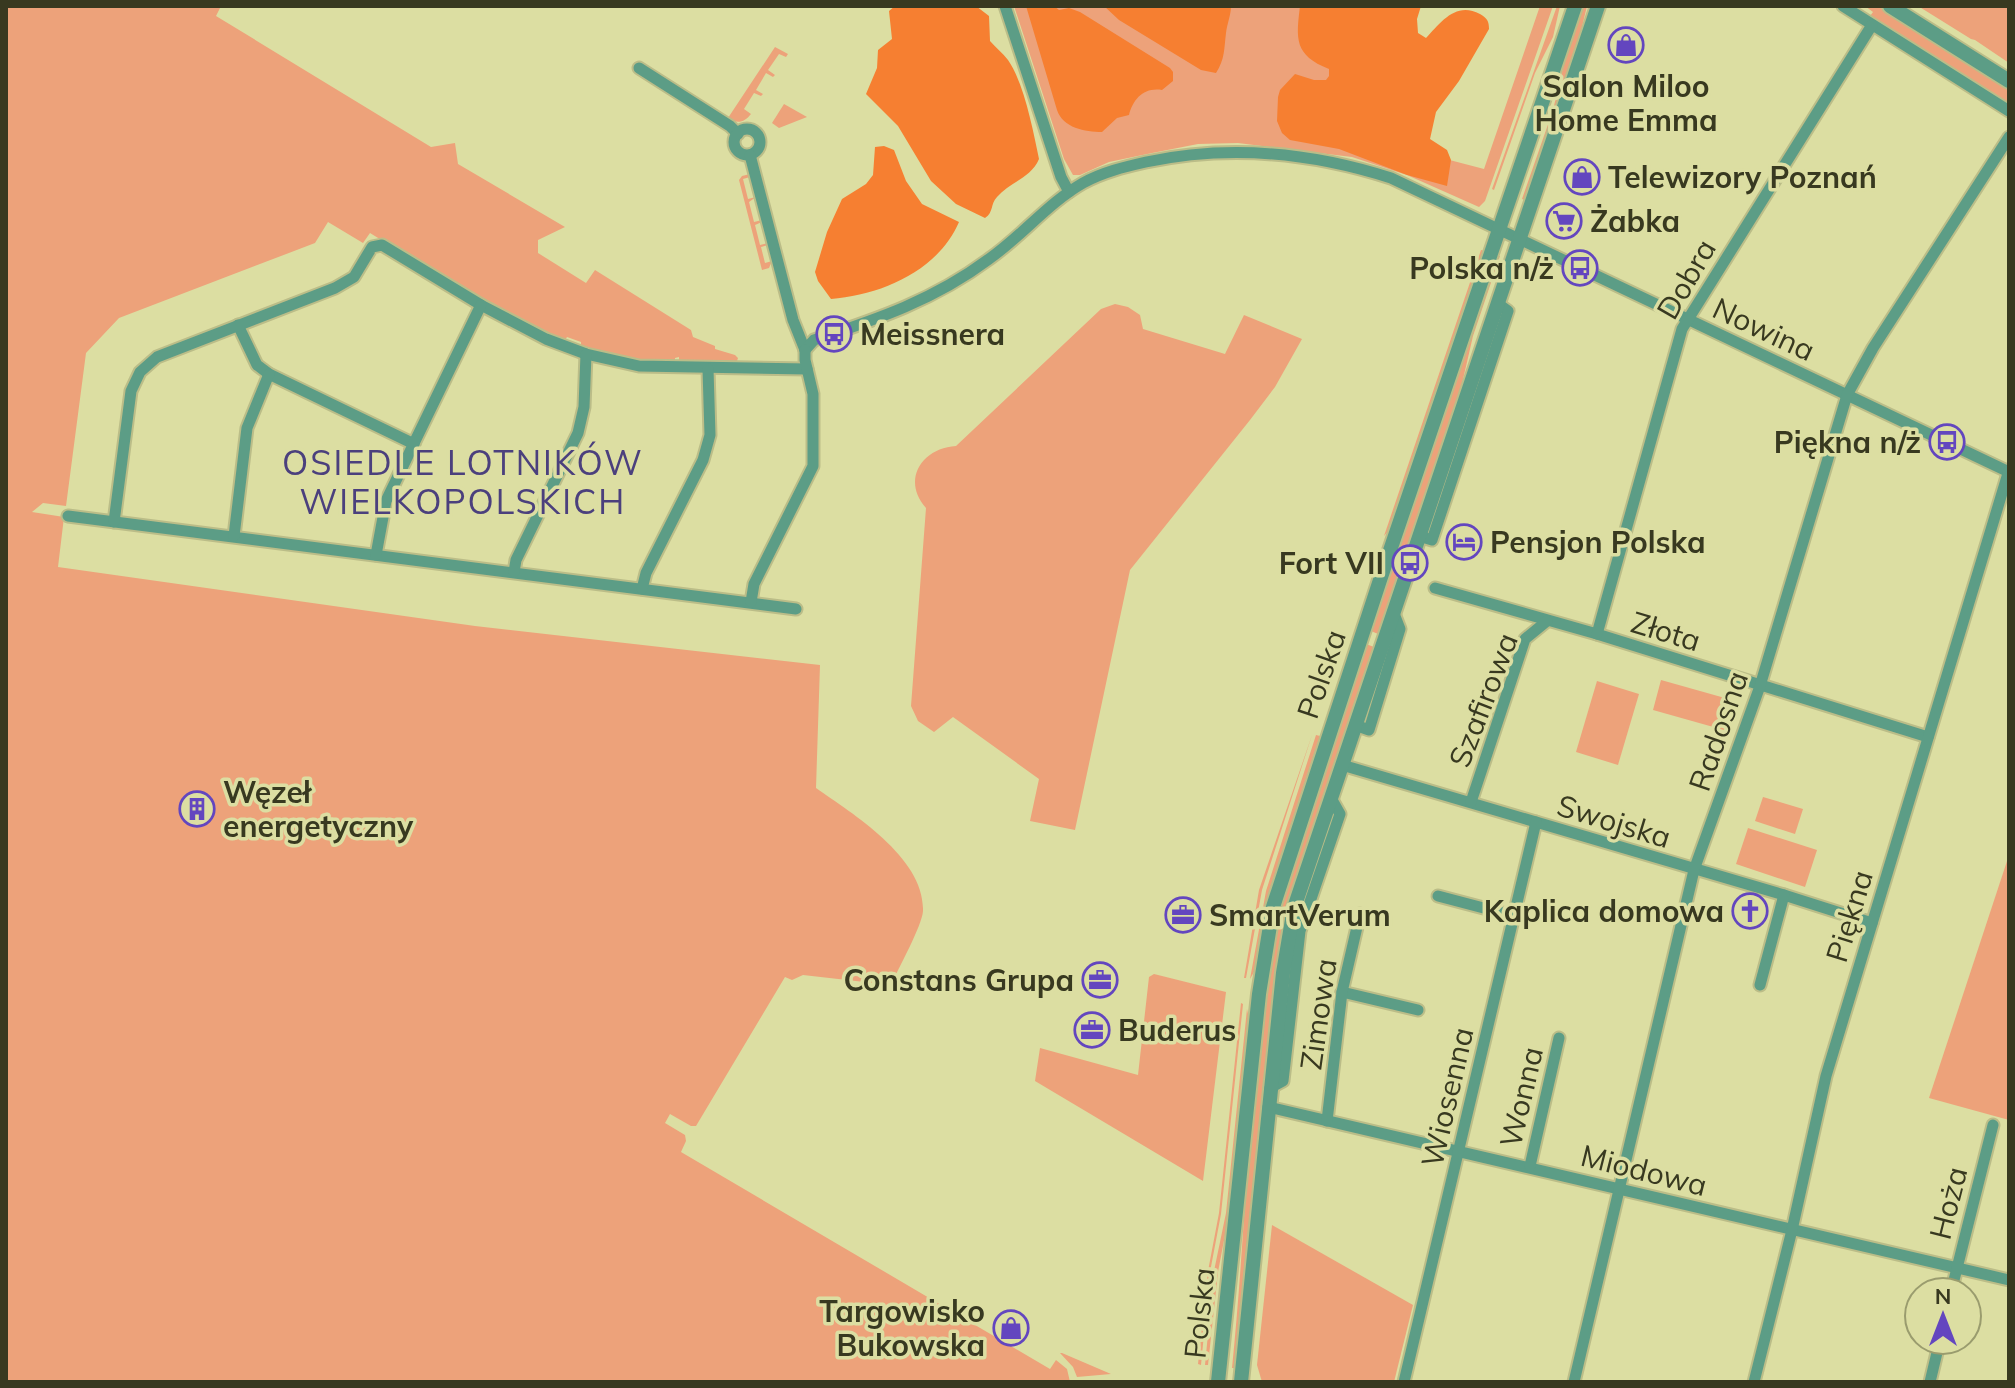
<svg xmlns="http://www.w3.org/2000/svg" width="2015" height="1388" font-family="Mulish,sans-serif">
	<rect width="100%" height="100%" fill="#dcdea2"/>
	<!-- green -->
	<g fill="#eda27a">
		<path d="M6,6H221L216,16L431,147L455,143L458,164L565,227L538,240V253L586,283L595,270L691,330L693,337L715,346V349L735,355L738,358L736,364H679V357L675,358V364L641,361L581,348V342L567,337L564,342L438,275L370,233L363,243L328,222L315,243L119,318L86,353L66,506L43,503L32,512L64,517L58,567L475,626L820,665L816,788C853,814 925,858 923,911C922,926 898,969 891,985L803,975L792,980L785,977L696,1126H691L670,1114L665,1123L685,1135L686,1141L681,1152L1050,1369L1056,1360L1067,1369L1070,1382H6Z"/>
		<path d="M1014,6H1375L1419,152L1484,169L1540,6H1553L1485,201L1479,207L1407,175L1352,157L1238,143L1198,144L1152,153L1109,162L1080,175H1073L1064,159Z"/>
		<path d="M1557,6H1560L1553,37L1535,73L1494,190L1492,189Z"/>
		<path d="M1583,6H1587L1577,48L1525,200L1522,199L1553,110L1566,55Z"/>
		<path d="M1865,6H1878L2009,88V108L1868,19L1873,12Z"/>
		<path d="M1918,6H2009V63L1975,40L1971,39Z"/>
		<path d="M775,47L788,54L786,57L779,54L768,70L775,75L773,77L766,73L756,90L763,94L761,96L754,93L744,109L751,114C744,123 737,124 728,118Z"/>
		<path d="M784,104L807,117L779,128L772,123Z"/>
		<path d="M750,174V177L743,179L748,199L756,197L749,202L754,222L762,220V222L755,225L760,245L768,243V245L761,247L765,263L772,261L769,268L762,270L739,180L742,176Z"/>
		<path d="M1481,250L1485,251L1391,528L1384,536Z"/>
		<path d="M1498,256H1500L1473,336L1461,388L1378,634L1371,631Z"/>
		<path d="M1115,304L1128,307L1140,315L1143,329L1225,354L1244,315L1302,339L1275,387L1250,420L1130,570L1075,830L1030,821L1039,779L953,717L934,732L918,721L911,706L926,508C901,480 922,448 956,446L1101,309Z"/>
		<path d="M1366,644L1374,647L1313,826L1282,927L1235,1368H1232C1248,1212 1248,1052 1282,898Z"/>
		<path d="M1661,680L1732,700L1724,730L1653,710Z"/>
		<path d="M1597,681L1639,694L1618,765L1576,752Z"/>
		<path d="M1312,735L1262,890L1246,978H1244L1259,890Z"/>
		<path d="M1316,735L1320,736L1269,892L1254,972L1250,979L1266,891Z"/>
		<path d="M1763,797L1803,809L1795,834L1755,821Z"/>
		<path d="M1748,828L1817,850L1805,887L1736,864Z"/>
		<path d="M2009,855V1120L1929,1098Z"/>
		<path d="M1154,974L1226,992L1203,1181L1035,1081L1040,1048L1138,1075L1149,977Z"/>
		<path d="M1241,1003L1243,1004L1221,1214L1210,1272L1201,1365L1198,1364L1208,1271L1219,1213Z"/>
		<path d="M1247,1009L1249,1019L1229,1214L1218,1272L1208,1365H1205L1214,1271L1226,1213Z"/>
		<path d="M1272,1225L1413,1305L1394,1382H1262L1257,1365Z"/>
		<path d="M1060,1353H1062L1111,1374L1077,1377L1073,1367Z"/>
	</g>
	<!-- forest -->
	<g fill="#f67f31">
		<path d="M895,6H976L989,16L990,41C995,47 1003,53 1008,60C1024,83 1033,130 1039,159C1031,178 1010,182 997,197C990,204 994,212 985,218L956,204L931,181L898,126L866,94L877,68L878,50L892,39L889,11Z"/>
		<path d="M1026,6H1054L1059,10L1069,8L1080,12L1170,68L1173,72V81L1162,90C1144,87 1133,99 1129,115L1117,118L1102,132C1085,132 1063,128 1057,110Z"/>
		<path d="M1104,6H1231C1231,15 1227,24 1226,33C1224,49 1225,59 1216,73L1201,70L1119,20Z"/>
		<path d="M1300,6H1421L1417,19L1418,33L1426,38C1441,22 1456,1 1480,14C1487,18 1489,21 1489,29L1459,81L1436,112L1430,139L1447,150L1451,160L1447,186L1407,175L1339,149L1290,140L1282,133L1277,121L1278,97L1280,90L1295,74L1314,80H1326L1329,76V69C1294,55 1296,39 1300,6Z"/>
		<path d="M884,146L894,150L906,181L922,204L959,222C938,271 881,295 831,299L818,281L815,272L827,232L842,199L866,184L873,175L875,147Z"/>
	</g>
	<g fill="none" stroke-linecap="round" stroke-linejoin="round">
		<defs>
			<g id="minor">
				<path d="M1005,6L1061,177L1069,192"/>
				<path d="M1843,6L2009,111"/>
				<path d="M639,68L730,126L738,134"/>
				<circle cx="747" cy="142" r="13"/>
				<path d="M750,155L793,320L805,350"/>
				<path d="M238,325L257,365L269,374L414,444"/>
				<path d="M805,350L814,340C878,319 934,300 989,259C1022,236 1048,203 1083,183C1103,172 1124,167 1146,162C1230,144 1310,152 1391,178L2009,472"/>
				<path d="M68,516L796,609"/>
				<path d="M114,522L131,391L140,372L157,357L335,288L354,277L372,247L382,245L481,305L546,339L586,354L639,366L807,369"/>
				<path d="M234,536L247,428L269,374"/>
				<path d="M1419,536L1432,540L1508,311L1497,303"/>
				<path d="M376,555L386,501L481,305"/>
				<path d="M514,572L516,560L578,433L584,407L586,354"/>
				<path d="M1435,588L1597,634L1928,737"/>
				<path d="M642,589L646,573L703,460L710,435L708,369"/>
				<path d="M751,602L754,584L813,466V394L805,360V350"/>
				<path d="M1597,634L1682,329L1872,25"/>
				<path d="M1355,725L1369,730L1400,629L1393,611"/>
				<path d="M1342,765L1784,895L1872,923"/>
				<path d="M1471,802L1525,639L1547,621"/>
				<path d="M1438,896L1514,916"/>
				<path d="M1760,985L1784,895"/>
				<path d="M1342,992L1418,1010"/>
				<path d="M1270,1088L1283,1081L1300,931L1340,814L1331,798"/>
				<path d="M1268,1107L2009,1280"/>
				<path d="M1327,1121L1342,992L1360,914"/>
				<path d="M1530,1166L1559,1038"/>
				<path d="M1951,1292L1993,1125"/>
				<path d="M1404,1382L1536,822"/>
				<path d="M1574,1382L1694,870L1760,686L1847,395L1873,348L2009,137"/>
				<path d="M1754,1382L1792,1230L1826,1076L2009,470"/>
				<path d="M1930,1382L1940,1340"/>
			</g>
			<g id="tertiary">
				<path d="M1890,6L2009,81"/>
				<path d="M1218,1382L1259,994L1273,907L1380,580L1575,6"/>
				<path d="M1241,1382L1283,973L1294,908L1598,6"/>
			</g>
		</defs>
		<!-- minor casing -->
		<use href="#minor" stroke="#bbbd88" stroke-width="15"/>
		<!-- tertiary casing -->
		<use href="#tertiary" stroke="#bbbd88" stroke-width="18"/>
		<!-- minor -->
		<use href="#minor" stroke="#5c9d86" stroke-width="11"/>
		<!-- tertiary -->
		<use href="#tertiary" stroke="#5c9d86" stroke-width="14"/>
	</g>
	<!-- icons -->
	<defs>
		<symbol id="shop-ring" viewBox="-11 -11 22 22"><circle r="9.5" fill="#dcdea2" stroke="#6346bf" stroke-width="1.5"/><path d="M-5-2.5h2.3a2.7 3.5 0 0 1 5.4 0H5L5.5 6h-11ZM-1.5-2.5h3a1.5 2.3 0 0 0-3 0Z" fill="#6346bf"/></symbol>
		<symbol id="supermarket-ring" viewBox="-11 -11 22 22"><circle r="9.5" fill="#dcdea2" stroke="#6346bf" stroke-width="1.5"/><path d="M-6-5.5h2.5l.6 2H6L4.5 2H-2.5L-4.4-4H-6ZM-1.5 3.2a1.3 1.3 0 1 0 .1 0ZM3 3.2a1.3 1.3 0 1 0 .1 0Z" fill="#6346bf"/></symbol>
		<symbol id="bus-ring" viewBox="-11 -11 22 22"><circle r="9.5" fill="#dcdea2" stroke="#6346bf" stroke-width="1.5"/><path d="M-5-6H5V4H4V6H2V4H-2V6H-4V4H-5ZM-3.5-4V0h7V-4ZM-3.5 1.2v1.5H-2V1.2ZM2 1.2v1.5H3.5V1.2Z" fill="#6346bf"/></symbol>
		<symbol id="hotel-ring" viewBox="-11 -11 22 22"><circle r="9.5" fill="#dcdea2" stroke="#6346bf" stroke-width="1.5"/><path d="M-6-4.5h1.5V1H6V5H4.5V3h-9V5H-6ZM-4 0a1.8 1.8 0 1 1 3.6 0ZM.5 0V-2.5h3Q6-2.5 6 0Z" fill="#6346bf"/></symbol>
		<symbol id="building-ring" viewBox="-11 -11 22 22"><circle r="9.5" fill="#dcdea2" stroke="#6346bf" stroke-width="1.5"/><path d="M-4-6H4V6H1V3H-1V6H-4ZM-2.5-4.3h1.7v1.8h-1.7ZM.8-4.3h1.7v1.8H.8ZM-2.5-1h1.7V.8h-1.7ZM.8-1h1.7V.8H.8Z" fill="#6346bf"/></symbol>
		<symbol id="church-ring" viewBox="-11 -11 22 22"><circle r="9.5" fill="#dcdea2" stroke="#6346bf" stroke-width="1.5"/><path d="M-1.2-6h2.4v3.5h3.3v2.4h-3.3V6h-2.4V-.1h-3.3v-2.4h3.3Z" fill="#6346bf"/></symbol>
		<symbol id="office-ring" viewBox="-11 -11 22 22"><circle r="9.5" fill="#dcdea2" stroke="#6346bf" stroke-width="1.5"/><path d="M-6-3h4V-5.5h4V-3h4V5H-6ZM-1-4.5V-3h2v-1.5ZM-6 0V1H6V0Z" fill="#6346bf"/></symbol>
	</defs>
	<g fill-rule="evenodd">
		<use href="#shop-ring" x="1606" y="25" width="40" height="40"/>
		<use href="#shop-ring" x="1562" y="157" width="40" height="40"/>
		<use href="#supermarket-ring" x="1544" y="201" width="40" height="40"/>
		<use href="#bus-ring" x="1560" y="248" width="40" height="40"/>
		<use href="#bus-ring" x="814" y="314" width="40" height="40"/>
		<use href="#bus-ring" x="1927" y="422" width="40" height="40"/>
		<use href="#hotel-ring" x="1444" y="522" width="40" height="40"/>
		<use href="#bus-ring" x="1390" y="543" width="40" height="40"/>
		<use href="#building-ring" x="177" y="789" width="40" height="40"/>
		<use href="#church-ring" x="1730" y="891" width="40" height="40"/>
		<use href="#office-ring" x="1163" y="895" width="40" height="40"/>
		<use href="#office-ring" x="1080" y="960" width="40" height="40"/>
		<use href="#office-ring" x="1072" y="1010" width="40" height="40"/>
		<use href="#shop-ring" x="991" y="1308" width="40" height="40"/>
	</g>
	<g text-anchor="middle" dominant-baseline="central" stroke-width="7" stroke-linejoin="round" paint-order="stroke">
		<!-- poi labels -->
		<g font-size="30" font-weight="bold" fill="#383920" stroke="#dcdea2" text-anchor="start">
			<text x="1626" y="86" text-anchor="middle">Salon Miloo<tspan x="1626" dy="34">Home Emma</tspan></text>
			<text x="1608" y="177">Telewizory Poznań</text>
			<text x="1590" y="221">Żabka</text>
			<text x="1554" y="268" text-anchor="end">Polska n/ż</text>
			<text x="860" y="334">Meissnera</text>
			<text x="1921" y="442" text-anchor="end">Piękna n/ż</text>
			<text x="1490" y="542">Pensjon Polska</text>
			<text x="1384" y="563" text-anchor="end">Fort VII</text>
			<text x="223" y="792">Węzeł<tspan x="223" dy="34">energetyczny</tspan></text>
			<text x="1724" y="911" text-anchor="end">Kaplica domowa</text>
			<text x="1209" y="915">SmartVerum</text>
			<text x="1074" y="980" text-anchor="end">Constans Grupa</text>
			<text x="1118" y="1030">Buderus</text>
			<text x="985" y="1311" text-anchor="end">Targowisko<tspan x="985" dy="34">Bukowska</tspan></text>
		</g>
		<!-- street labels -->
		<g font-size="30" fill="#383920" stroke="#dcdea2">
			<text transform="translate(1686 279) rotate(-60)">Dobra</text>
			<text transform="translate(1764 329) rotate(25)">Nowina</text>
			<text transform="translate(1666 631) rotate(17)">Złota</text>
			<text transform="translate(1321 674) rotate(-71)">Polska</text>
			<text transform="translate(1483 700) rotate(-69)">Szafirowa</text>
			<text transform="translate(1718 731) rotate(-71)">Radosna</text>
			<text transform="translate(1614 821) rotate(17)">Swojska</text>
			<text transform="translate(1849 916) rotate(-73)">Piękna</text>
			<text transform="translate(1318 1014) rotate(-82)">Zimowa</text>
			<text transform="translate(1447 1097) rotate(-77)">Wiosenna</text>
			<text transform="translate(1521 1097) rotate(-77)">Wonna</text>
			<text transform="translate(1644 1170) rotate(14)">Miodowa</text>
			<text transform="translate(1948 1203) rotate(-76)">Hoża</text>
			<text transform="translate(1199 1313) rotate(-84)">Polska</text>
		</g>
		<!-- quarter labels -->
		<g font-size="34" letter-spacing="2" fill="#4b407d" stroke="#dcdea2">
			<text x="463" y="462">OSIEDLE LOTNIKÓW<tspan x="463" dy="39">WIELKOPOLSKICH</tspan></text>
		</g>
	</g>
	<!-- border -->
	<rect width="2015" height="1388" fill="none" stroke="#383920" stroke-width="16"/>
	<!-- north arrow -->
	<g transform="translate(1943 1316)"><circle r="38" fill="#dcdea2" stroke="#9a9c6e" stroke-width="2"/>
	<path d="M0-6L14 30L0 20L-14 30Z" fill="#6346bf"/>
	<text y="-12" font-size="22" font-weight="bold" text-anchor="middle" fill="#383920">N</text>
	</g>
</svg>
